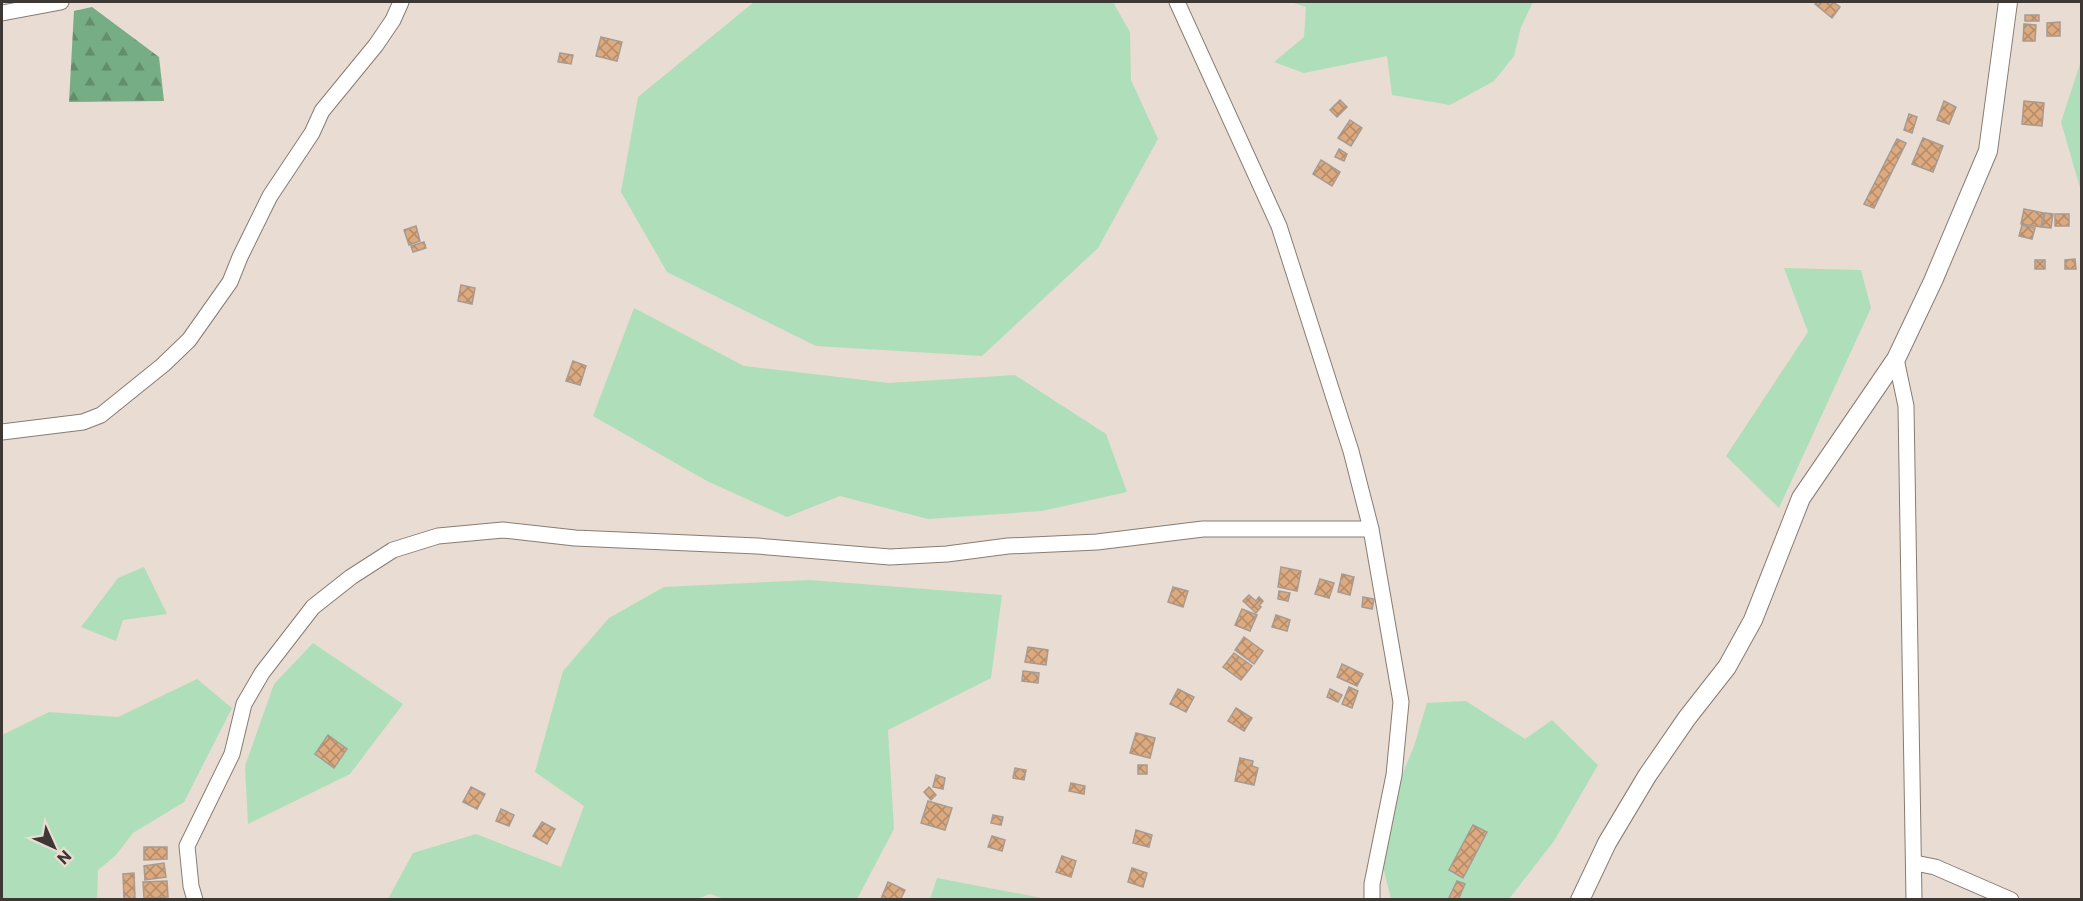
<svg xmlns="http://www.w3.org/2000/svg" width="2083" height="901" font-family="Commissioner,sans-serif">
	<defs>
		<pattern id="forest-firs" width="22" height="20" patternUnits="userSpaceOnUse" patternTransform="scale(1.5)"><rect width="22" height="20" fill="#76ad84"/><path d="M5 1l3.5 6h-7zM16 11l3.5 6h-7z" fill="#628e6d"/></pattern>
		<pattern id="building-cross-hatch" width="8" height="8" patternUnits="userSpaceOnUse" patternTransform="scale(1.5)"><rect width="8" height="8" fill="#ddaa7f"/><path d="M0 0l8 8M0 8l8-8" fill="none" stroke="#b48b69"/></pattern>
	</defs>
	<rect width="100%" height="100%" fill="#e9dcd2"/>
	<!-- green -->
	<g fill="#afdeba">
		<path d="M754,2H1113L1130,32L1131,80L1158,139L1098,248L982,356L816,346L667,272L621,192L638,97Z"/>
		<path d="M1291,2H1533L1521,27L1514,56L1494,81L1450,105L1392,95L1387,56L1304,73L1274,62L1304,37L1306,7Z"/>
		<path d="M2081,61V191L2061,122Z"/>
		<path d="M1784,268L1861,270L1871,308L1779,508L1726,456L1808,332Z"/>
		<path d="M634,308L744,366L889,383L1015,375L1106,434L1127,492L1042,511L928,519L840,496L787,517L707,481L593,416Z"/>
		<path d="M144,567L167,614L123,620L116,641L81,627L118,578Z"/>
		<path d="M810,580L1002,595L991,678L888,730L894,829L857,899L728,900L710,894L694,900L388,899L413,853L476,834L561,867L584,806L535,772L563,671L609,618L664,587Z"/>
		<path d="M313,643L403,704L350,774L248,824L245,766L274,684Z"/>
		<path d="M197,679L232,708L184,802L133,833L115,856L98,870L97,899H2V735L49,712L118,717Z"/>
		<path d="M1466,701L1525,739L1552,720L1598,765L1554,841L1509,899H1391L1383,867L1398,785L1414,746L1427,703Z"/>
		<path d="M937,878L1047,899H930Z"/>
	</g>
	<!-- forest -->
	<path fill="url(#forest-firs)" d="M92,7L159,57L164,101L69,102L74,11Z"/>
	<!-- building -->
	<g fill="url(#building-cross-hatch)" stroke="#a79b91" stroke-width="1.5">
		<path d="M1817,2H1833L1840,7L1832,18L1815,4Z"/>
		<rect x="2025" y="15" width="14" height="6"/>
		<path d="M2060,22V36H2047V23Z"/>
		<path d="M2024,24L2036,25L2035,41H2023Z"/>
		<path d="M601,37L622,42L617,61L596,56Z"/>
		<path d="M560,53L573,55L571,64L558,62Z"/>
		<path d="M1340,100L1347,107L1337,117L1330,110Z"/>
		<path d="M1944,101L1956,107L1949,124L1937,120Z"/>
		<path d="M2024,101L2044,103L2042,126L2022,124Z"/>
		<path d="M1909,114L1917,117L1912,133L1904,130Z"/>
		<path d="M1350,120L1362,128L1351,146L1338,138Z"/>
		<path d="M1923,138L1943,146L1933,172L1912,164Z"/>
		<path d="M1897,139L1906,143L1874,208L1864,204Z"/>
		<path d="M1339,149L1347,154L1344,161L1335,157Z"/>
		<path d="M1321,160L1340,172L1332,186L1313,174Z"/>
		<path d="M2024,209L2044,213L2041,227L2021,224Z"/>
		<path d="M2045,213L2053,214L2051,228L2042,227Z"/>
		<rect x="2055" y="214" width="14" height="12"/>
		<path d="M2022,225L2035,228L2032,239L2019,236Z"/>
		<path d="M416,226L420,241L409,245L404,230Z"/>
		<path d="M424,242L426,248L413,252L411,246Z"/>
		<path d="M2075,259L2076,269H2065V260Z"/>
		<rect x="2035" y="260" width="10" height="9"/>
		<path d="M461,285L475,288L472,304L458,301Z"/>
		<path d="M573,361L586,366L580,385L566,381Z"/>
		<path d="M1281,567L1301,571L1297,591L1278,587Z"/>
		<path d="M1342,574L1354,577L1350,595L1338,592Z"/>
		<path d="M1320,579L1334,583L1329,598L1315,594Z"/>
		<path d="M1173,587L1188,591L1183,607L1168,602Z"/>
		<path d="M1279,591L1290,593L1288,601L1278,599Z"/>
		<path d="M1249,595L1256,601L1259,597L1263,601L1259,606L1261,607L1256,613L1243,601Z"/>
		<path d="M1363,597L1374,599L1372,609L1362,607Z"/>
		<path d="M1242,609L1257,615L1250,631L1235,625Z"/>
		<path d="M1276,615L1290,620L1287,631L1272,627Z"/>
		<path d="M1244,637L1263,651L1254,664L1235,650Z"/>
		<path d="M1028,647L1048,650L1046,665L1025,662Z"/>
		<path d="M1234,653L1252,666L1241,680L1223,667Z"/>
		<path d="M1342,664L1363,674L1357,686L1337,677Z"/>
		<path d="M1023,671L1039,673L1038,683L1022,681Z"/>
		<path d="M1349,687L1358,691L1352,708L1342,704Z"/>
		<path d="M1178,689L1194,697L1186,712L1170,704Z"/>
		<path d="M1330,689L1342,695L1338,702L1327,697Z"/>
		<path d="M1236,708L1252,718L1244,731L1228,721Z"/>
		<path d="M1136,733L1155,738L1150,758L1130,753Z"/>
		<path d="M328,735L347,749L334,768L315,754Z"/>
		<path d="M1240,758L1253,761L1252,766L1258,768L1254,785L1235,781Z"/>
		<rect x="1138" y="765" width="9" height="9"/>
		<path d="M1015,768L1026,770L1024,780L1013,778Z"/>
		<path d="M936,775L945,778L943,789L933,787Z"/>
		<path d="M1071,783L1085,786L1084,794L1069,791Z"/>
		<path d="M471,787L485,794L477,809L463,802Z"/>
		<path d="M929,787L936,795L931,800L924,792Z"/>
		<path d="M928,801L952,808L945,830L921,823Z"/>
		<path d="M501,809L514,815L509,826L496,821Z"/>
		<path d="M993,815L1003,817L1001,825L991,823Z"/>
		<path d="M542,822L555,829L547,844L533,836Z"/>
		<path d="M1473,825L1487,832L1463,878L1449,870Z"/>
		<path d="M1136,830L1152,835L1149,847L1133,843Z"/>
		<path d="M992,836L1005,840L1002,851L988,847Z"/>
		<path d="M144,847H167V859L144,860Z"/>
		<path d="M1062,856L1076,861L1071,877L1056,872Z"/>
		<path d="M164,863L166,877L145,880L144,866Z"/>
		<path d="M1132,868L1147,873L1143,887L1128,882Z"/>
		<path d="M134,873L135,900H124L123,874Z"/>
		<path d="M167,881L168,897L144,898L143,882Z"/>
		<path d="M1457,881L1465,884L1458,900H1448Z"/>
		<path d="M888,882L905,890L900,900L881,899Z"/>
	</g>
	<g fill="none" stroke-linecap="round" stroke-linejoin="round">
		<defs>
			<g id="minor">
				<path d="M1177,2L1279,226L1351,451L1371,529L1401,702L1394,775L1372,884V900"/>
				<path d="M2,13L61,2"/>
				<path d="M1896,359L1906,406L1914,900"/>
				<path d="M2,432L83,422L101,415L163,365L189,340L230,282L240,257L270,196L312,133L322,111L376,45L393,20L401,2"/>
				<path d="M1915,863L1935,867L2011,900"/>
				<path d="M195,900L191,886L187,846L232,754L244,704L262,673L313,607L351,577L393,550L438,536L503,530L575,538L757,546L890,557L947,554L1008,546L1097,542L1203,529H1371"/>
			</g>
			<path id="tertiary" d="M1580,900L1607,843L1647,776L1687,718L1727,667L1753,620L1801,498L1896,359L1933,281L1988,151L2008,2"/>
		</defs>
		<!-- minor casing -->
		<use href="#minor" stroke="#887c73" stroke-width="17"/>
		<!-- tertiary casing -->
		<use href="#tertiary" stroke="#887c73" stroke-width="20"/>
		<!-- minor -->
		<use href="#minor" stroke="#fff" stroke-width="15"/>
		<!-- tertiary -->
		<use href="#tertiary" stroke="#fff" stroke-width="18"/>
	</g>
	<!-- border -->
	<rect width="2083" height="901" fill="none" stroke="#3d3834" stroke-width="6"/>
	<!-- north arrow -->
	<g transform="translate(54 847) rotate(135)" stroke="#e9dcd2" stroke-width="4.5" paint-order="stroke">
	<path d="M0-4.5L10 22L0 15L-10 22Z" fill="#3d3834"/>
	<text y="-9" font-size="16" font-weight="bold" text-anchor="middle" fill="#3d3834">N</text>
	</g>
</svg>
